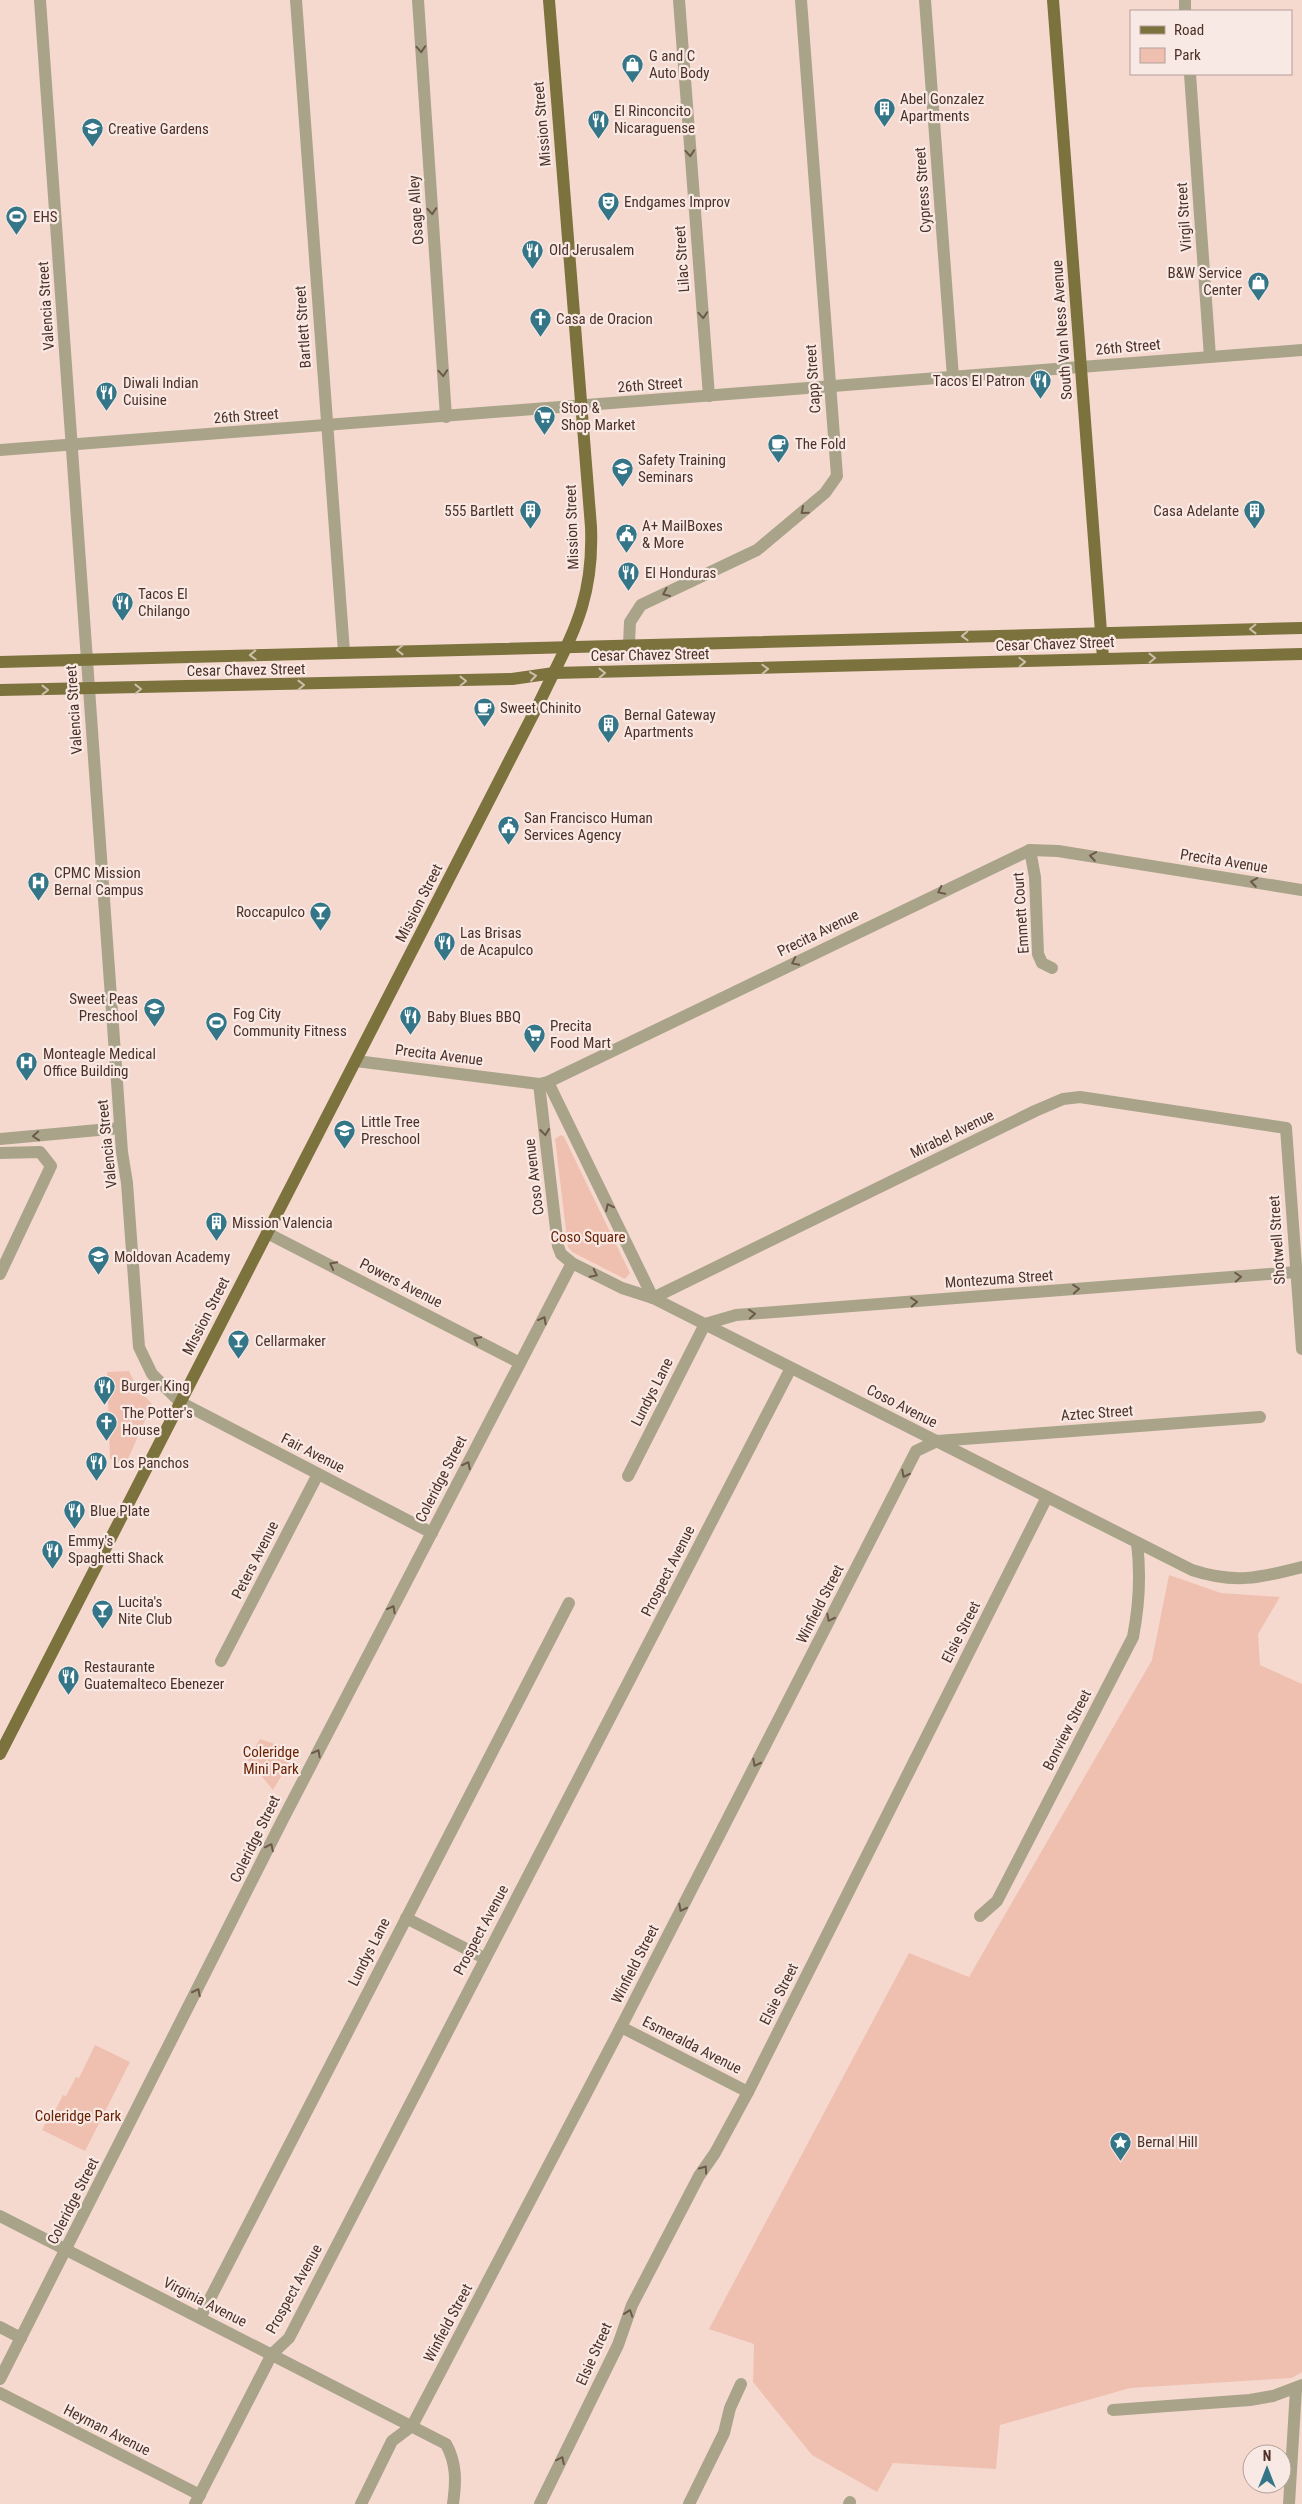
<svg xmlns="http://www.w3.org/2000/svg" width="1302" height="2504" font-family="'Roboto Condensed',sans-serif">
	<rect width="100%" height="100%" fill="#f5d9cf"/>
	<!-- green -->
	<g fill="#efc0b0">
		<path d="M561,1135L564,1137L630,1273L625,1279L572,1252L568,1247L555,1139Z"/>
		<path d="M129,1371L138,1389L152,1404L125,1466L110,1459L107,1372Z"/>
		<path d="M1169,1575L1221,1593L1280,1597L1258,1634L1260,1665L1302,1684V2372L1292,2378L1130,2388L1000,2425L996,2469L893,2463L877,2492L812,2455L753,2382L754,2344L709,2329L909,1953L969,1977L1152,1660Z"/>
		<path d="M260,1739L289,1749V1763L273,1790L248,1760Z"/>
		<path d="M95,2045L130,2062L85,2151L42,2130L50,2114L53,2115L63,2095L66,2096L76,2077L79,2078Z"/>
	</g>
	<g fill="none" stroke-linecap="round" stroke-linejoin="round">
		<!-- minor -->
		<g stroke="#a9a489" stroke-width="12">
			<path d="M40,0L122,1152L127,1183L139,1347L152,1374L180,1402L432,1533"/>
			<path d="M296,0L344,652"/>
			<path d="M418,0L446,417"/>
			<path d="M679,0L709,396"/>
			<path d="M925,0L953,377"/>
			<path d="M1185,0V11"/>
			<path d="M1190,74L1210,357"/>
			<path d="M0,450L1302,350"/>
			<path d="M629,644L630,622L641,605L757,550L825,493L837,476L801,0"/>
			<path d="M1030,850L1035,877L1038,954L1042,963L1052,968"/>
			<path d="M356,1061L539,1084L548,1082L1030,850L1058,851L1302,890"/>
			<path d="M548,1082L653,1298"/>
			<path d="M539,1084L558,1246L561,1254L572,1263L622,1288L653,1298L1192,1570C1234,1584 1260,1578 1302,1567"/>
			<path d="M0,1139L120,1128"/>
			<path d="M0,1153L40,1152L51,1166L0,1274"/>
			<path d="M267,1233L520,1363"/>
			<path d="M653,1298L1035,1111L1063,1099L1080,1097L1286,1128L1302,1349"/>
			<path d="M628,1476L705,1324L736,1315L1296,1272"/>
			<path d="M221,1661L318,1474"/>
			<path d="M980,1916L997,1901L1133,1637C1139,1606 1141,1575 1137,1543"/>
			<path d="M406,1918L484,1958"/>
			<path d="M621,2027L748,2092"/>
			<path d="M0,2216L446,2444C457,2464 456,2482 453,2504"/>
			<path d="M200,2318L569,1603"/>
			<path d="M0,2327L21,2338"/>
			<path d="M0,2379L282,1821L572,1263"/>
			<path d="M0,2393L200,2495"/>
			<path d="M1113,2410L1250,2400L1273,2396L1302,2385"/>
			<path d="M195,2504L272,2354L289,2338L791,1368"/>
			<path d="M361,2504L392,2441L412,2426L621,2027L916,1451L937,1441L1260,1417"/>
			<path d="M540,2504L618,2345L632,2305L699,2176L715,2153L748,2092L1047,1497"/>
			<path d="M689,2504L724,2433L730,2408L741,2384"/>
			<path d="M849,2504L850,2502"/>
			<path d="M1289,2504L1296,2389"/>
		</g>
		<!-- major -->
		<g stroke="#7b723d" stroke-width="12">
			<path d="M1053,0L1103,658"/>
			<path d="M0,662L1302,628"/>
			<path d="M0,690L512,679L554,673L1302,654"/>
			<path d="M0,1754L540,701C571,636 594,603 591,527L549,0"/>
		</g>
	</g>
	<!-- one-way arrows -->
	<defs><path id="oneway-chevron" d="M-2-3.5L2.5 0L-2 3.5" fill="none" stroke-width="1.6" stroke-linecap="round" stroke-linejoin="round" transform="scale(1.25)"/></defs>
	<g stroke="#6d594a">
		<use href="#oneway-chevron" transform="translate(421 49) rotate(86)"/>
		<use href="#oneway-chevron" transform="translate(690 153) rotate(86)"/>
		<use href="#oneway-chevron" transform="translate(432 211) rotate(86)"/>
		<use href="#oneway-chevron" transform="translate(703 315) rotate(86)"/>
		<use href="#oneway-chevron" transform="translate(443 373) rotate(86)"/>
		<use href="#oneway-chevron" transform="translate(804 511) rotate(139)"/>
		<use href="#oneway-chevron" transform="translate(666 593) rotate(156)"/>
		<use href="#oneway-chevron" transform="translate(1093 856) rotate(-171)"/>
		<use href="#oneway-chevron" transform="translate(1254 882) rotate(-171)"/>
		<use href="#oneway-chevron" transform="translate(941 891) rotate(154)"/>
		<use href="#oneway-chevron" transform="translate(795 962) rotate(154)"/>
		<use href="#oneway-chevron" transform="translate(545 1132) rotate(83)"/>
		<use href="#oneway-chevron" transform="translate(36 1136) rotate(175)"/>
		<use href="#oneway-chevron" transform="translate(609 1207) rotate(-116)"/>
		<use href="#oneway-chevron" transform="translate(333 1265) rotate(-153)"/>
		<use href="#oneway-chevron" transform="translate(594 1274) rotate(26)"/>
		<use href="#oneway-chevron" transform="translate(1238 1277) rotate(-4)"/>
		<use href="#oneway-chevron" transform="translate(1076 1289) rotate(-4)"/>
		<use href="#oneway-chevron" transform="translate(914 1302) rotate(-4)"/>
		<use href="#oneway-chevron" transform="translate(752 1314) rotate(-4)"/>
		<use href="#oneway-chevron" transform="translate(543 1320) rotate(-62)"/>
		<use href="#oneway-chevron" transform="translate(477 1340) rotate(-153)"/>
		<use href="#oneway-chevron" transform="translate(467 1465) rotate(-63)"/>
		<use href="#oneway-chevron" transform="translate(905 1474) rotate(117)"/>
		<use href="#oneway-chevron" transform="translate(392 1609) rotate(-62)"/>
		<use href="#oneway-chevron" transform="translate(830 1618) rotate(117)"/>
		<use href="#oneway-chevron" transform="translate(317 1753) rotate(-62)"/>
		<use href="#oneway-chevron" transform="translate(756 1763) rotate(117)"/>
		<use href="#oneway-chevron" transform="translate(270 1847) rotate(-64)"/>
		<use href="#oneway-chevron" transform="translate(682 1908) rotate(117)"/>
		<use href="#oneway-chevron" transform="translate(197 1992) rotate(-63)"/>
		<use href="#oneway-chevron" transform="translate(704 2169) rotate(-55)"/>
		<use href="#oneway-chevron" transform="translate(629 2313) rotate(-71)"/>
		<use href="#oneway-chevron" transform="translate(561 2460) rotate(-64)"/>
	</g>
	<g stroke="#ccbfaa">
		<use href="#oneway-chevron" transform="translate(1253 629) rotate(179)"/>
		<use href="#oneway-chevron" transform="translate(965 636) rotate(178)"/>
		<use href="#oneway-chevron" transform="translate(400 650) rotate(179)"/>
		<use href="#oneway-chevron" transform="translate(253 655) rotate(178)"/>
		<use href="#oneway-chevron" transform="translate(1152 658) rotate(-1)"/>
		<use href="#oneway-chevron" transform="translate(1022 662) rotate(-2)"/>
		<use href="#oneway-chevron" transform="translate(765 669) rotate(-2)"/>
		<use href="#oneway-chevron" transform="translate(602 673) rotate(-1)"/>
		<use href="#oneway-chevron" transform="translate(533 676) rotate(-8)"/>
		<use href="#oneway-chevron" transform="translate(463 681) rotate(-1)"/>
		<use href="#oneway-chevron" transform="translate(301 685) rotate(-1)"/>
		<use href="#oneway-chevron" transform="translate(138 689) rotate(-1)"/>
		<use href="#oneway-chevron" transform="translate(45 690)"/>
	</g>
	<!-- icons -->
	<defs>
		<symbol id="shop-pin" viewBox="-11 -11 22 30"><path d="M0 17L-7.5 6A9.5 9.5 0 1 1 7.5 6Z" fill="#347688" stroke="#f8e9e4"/><path d="M-5-2.5h2.3a2.7 3.5 0 0 1 5.4 0H5L5.5 6h-11ZM-1.5-2.5h3a1.5 2.3 0 0 0-3 0Z" fill="#fff"/></symbol>
		<symbol id="building-pin" viewBox="-11 -11 22 30"><path d="M0 17L-7.5 6A9.5 9.5 0 1 1 7.5 6Z" fill="#347688" stroke="#f8e9e4"/><path d="M-4-6H4V6H1V3H-1V6H-4ZM-2.5-4.3h1.7v1.8h-1.7ZM.8-4.3h1.7v1.8H.8ZM-2.5-1h1.7V.8h-1.7ZM.8-1h1.7V.8H.8Z" fill="#fff"/></symbol>
		<symbol id="restaurant-pin" viewBox="-11 -11 22 30"><path d="M0 17L-7.5 6A9.5 9.5 0 1 1 7.5 6Z" fill="#347688" stroke="#f8e9e4"/><path d="M-5-6h1v4h1v-4h1v4h1v-4h1v5L-1.5 .5V6h-2V.5L-5-1ZM5-6V6H3V1.5H1.5Q1.5-4 5-6Z" fill="#fff"/></symbol>
		<symbol id="school-pin" viewBox="-11 -11 22 30"><path d="M0 17L-7.5 6A9.5 9.5 0 1 1 7.5 6Z" fill="#347688" stroke="#f8e9e4"/><path d="M0-5L7-2L0 1L-7-2ZM-4 1L0 2.5L4 1V4Q0 6-4 4Z" fill="#fff"/></symbol>
		<symbol id="theatre-pin" viewBox="-11 -11 22 30"><path d="M0 17L-7.5 6A9.5 9.5 0 1 1 7.5 6Z" fill="#347688" stroke="#f8e9e4"/><path d="M-5-5.5Q0-4 5-5.5V0Q5 5 0 6Q-5 5-5 0ZM-3.3-2.5H-1v1.5H-3.3ZM1-2.5H3.3v1.5H1ZM-2.8 1Q0 5.5 2.8 1Z" fill="#fff"/></symbol>
		<symbol id="stadium-pin" viewBox="-11 -11 22 30"><path d="M0 17L-7.5 6A9.5 9.5 0 1 1 7.5 6Z" fill="#347688" stroke="#f8e9e4"/><path d="M0-5a6.5 5 0 1 0 0 10a6.5 5 0 1 0 0-10ZM-3.5-1.8h7v3.6h-7Z" fill="#fff"/></symbol>
		<symbol id="church-pin" viewBox="-11 -11 22 30"><path d="M0 17L-7.5 6A9.5 9.5 0 1 1 7.5 6Z" fill="#347688" stroke="#f8e9e4"/><path d="M-1.2-6h2.4v3.5h3.3v2.4h-3.3V6h-2.4V-.1h-3.3v-2.4h3.3Z" fill="#fff"/></symbol>
		<symbol id="supermarket-pin" viewBox="-11 -11 22 30"><path d="M0 17L-7.5 6A9.5 9.5 0 1 1 7.5 6Z" fill="#347688" stroke="#f8e9e4"/><path d="M-6-5.5h2.5l.6 2H6L4.5 2H-2.5L-4.4-4H-6ZM-1.5 3.2a1.3 1.3 0 1 0 .1 0ZM3 3.2a1.3 1.3 0 1 0 .1 0Z" fill="#fff"/></symbol>
		<symbol id="cafe-pin" viewBox="-11 -11 22 30"><path d="M0 17L-7.5 6A9.5 9.5 0 1 1 7.5 6Z" fill="#347688" stroke="#f8e9e4"/><path d="M-5.5-4.5H6V0H3Q3 3.5 0 3.5H-2.5Q-5.5 3.5-5.5 0ZM3-3.2v2h1.7v-2ZM-6 4.5H4V6H-6Z" fill="#fff"/></symbol>
		<symbol id="civic-pin" viewBox="-11 -11 22 30"><path d="M0 17L-7.5 6A9.5 9.5 0 1 1 7.5 6Z" fill="#347688" stroke="#f8e9e4"/><path d="M-.6-6.5H3V-4.5H.6V-3L4-1V1h2V6H-6V1h2V-1L-.6-3ZM-1.2 2.5V6h2.4V2.5Z" fill="#fff"/></symbol>
		<symbol id="hospital-pin" viewBox="-11 -11 22 30"><path d="M0 17L-7.5 6A9.5 9.5 0 1 1 7.5 6Z" fill="#347688" stroke="#f8e9e4"/><path d="M-5-5h3v3.5h4V-5h3V5h-3V1.5h-4V5h-3Z" fill="#fff"/></symbol>
		<symbol id="bar-pin" viewBox="-11 -11 22 30"><path d="M0 17L-7.5 6A9.5 9.5 0 1 1 7.5 6Z" fill="#347688" stroke="#f8e9e4"/><path d="M-6-5H6L.8 .8V4.5H3.5V6h-7V4.5H-.8V.8Z" fill="#fff"/></symbol>
		<symbol id="sight-pin" viewBox="-11 -11 22 30"><path d="M0 17L-7.5 6A9.5 9.5 0 1 1 7.5 6Z" fill="#347688" stroke="#f8e9e4"/><path d="M0-6L1.8-2.2L6-1.7L2.9 1.2L3.7 5.4L0 3.3L-3.7 5.4L-2.9 1.2L-6-1.7L-1.8-2.2Z" fill="#fff"/></symbol>
	</defs>
	<g fill-rule="evenodd">
		<use href="#shop-pin" x="620" y="52" width="25" height="34"/>
		<use href="#building-pin" x="872" y="96" width="25" height="34"/>
		<use href="#restaurant-pin" x="586" y="108" width="25" height="34"/>
		<use href="#school-pin" x="80" y="116" width="25" height="34"/>
		<use href="#theatre-pin" x="596" y="190" width="25" height="34"/>
		<use href="#stadium-pin" x="4" y="204" width="25" height="34"/>
		<use href="#restaurant-pin" x="520" y="238" width="25" height="34"/>
		<use href="#shop-pin" x="1246" y="270" width="25" height="34"/>
		<use href="#church-pin" x="528" y="306" width="25" height="34"/>
		<use href="#restaurant-pin" x="1028" y="368" width="25" height="34"/>
		<use href="#restaurant-pin" x="94" y="380" width="25" height="34"/>
		<use href="#supermarket-pin" x="532" y="404" width="25" height="34"/>
		<use href="#cafe-pin" x="766" y="432" width="25" height="34"/>
		<use href="#school-pin" x="610" y="456" width="25" height="34"/>
		<use href="#building-pin" x="518" y="498" width="25" height="34"/>
		<use href="#building-pin" x="1242" y="498" width="25" height="34"/>
		<use href="#civic-pin" x="614" y="522" width="25" height="34"/>
		<use href="#restaurant-pin" x="616" y="560" width="25" height="34"/>
		<use href="#restaurant-pin" x="110" y="590" width="25" height="34"/>
		<use href="#cafe-pin" x="472" y="696" width="25" height="34"/>
		<use href="#building-pin" x="596" y="712" width="25" height="34"/>
		<use href="#civic-pin" x="496" y="814" width="25" height="34"/>
		<use href="#hospital-pin" x="26" y="870" width="25" height="34"/>
		<use href="#bar-pin" x="308" y="900" width="25" height="34"/>
		<use href="#restaurant-pin" x="432" y="930" width="25" height="34"/>
		<use href="#school-pin" x="142" y="996" width="25" height="34"/>
		<use href="#restaurant-pin" x="398" y="1004" width="25" height="34"/>
		<use href="#stadium-pin" x="204" y="1010" width="25" height="34"/>
		<use href="#supermarket-pin" x="522" y="1022" width="25" height="34"/>
		<use href="#hospital-pin" x="14" y="1050" width="25" height="34"/>
		<use href="#school-pin" x="332" y="1118" width="25" height="34"/>
		<use href="#building-pin" x="204" y="1210" width="25" height="34"/>
		<use href="#school-pin" x="86" y="1244" width="25" height="34"/>
		<use href="#bar-pin" x="226" y="1328" width="25" height="34"/>
		<use href="#restaurant-pin" x="92" y="1374" width="25" height="34"/>
		<use href="#church-pin" x="94" y="1410" width="25" height="34"/>
		<use href="#restaurant-pin" x="84" y="1450" width="25" height="34"/>
		<use href="#restaurant-pin" x="62" y="1498" width="25" height="34"/>
		<use href="#restaurant-pin" x="40" y="1538" width="25" height="34"/>
		<use href="#bar-pin" x="90" y="1598" width="25" height="34"/>
		<use href="#restaurant-pin" x="56" y="1664" width="25" height="34"/>
		<use href="#sight-pin" x="1108" y="2130" width="25" height="34"/>
	</g>
	<g text-anchor="middle" dominant-baseline="central" stroke-width="4.5" stroke-linejoin="round" paint-order="stroke">
		<!-- poi labels -->
		<g font-size="15" fill="#4d3128" stroke="#f8e9e4" text-anchor="start">
			<text x="649" y="56">G and C<tspan x="649" dy="17">Auto Body</tspan></text>
			<text x="900" y="99">Abel Gonzalez<tspan x="900" dy="17">Apartments</tspan></text>
			<text x="614" y="111">El Rinconcito<tspan x="614" dy="17">Nicaraguense</tspan></text>
			<text x="108" y="129">Creative Gardens</text>
			<text x="624" y="202">Endgames Improv</text>
			<text x="33" y="217">EHS</text>
			<text x="549" y="250">Old Jerusalem</text>
			<text x="1242" y="273" text-anchor="end">B&amp;W Service<tspan x="1242" dy="17">Center</tspan></text>
			<text x="556" y="319">Casa de Oracion</text>
			<text x="1025" y="381" text-anchor="end">Tacos El Patron</text>
			<text x="123" y="383">Diwali Indian<tspan x="123" dy="17">Cuisine</tspan></text>
			<text x="561" y="408">Stop &amp;<tspan x="561" dy="17">Shop Market</tspan></text>
			<text x="795" y="444">The Fold</text>
			<text x="638" y="460">Safety Training<tspan x="638" dy="17">Seminars</tspan></text>
			<text x="514" y="511" text-anchor="end">555 Bartlett</text>
			<text x="1239" y="511" text-anchor="end">Casa Adelante</text>
			<text x="642" y="526">A+ MailBoxes<tspan x="642" dy="17">&amp; More</tspan></text>
			<text x="645" y="573">El Honduras</text>
			<text x="138" y="594">Tacos El<tspan x="138" dy="17">Chilango</tspan></text>
			<text x="500" y="708">Sweet Chinito</text>
			<text x="624" y="715">Bernal Gateway<tspan x="624" dy="17">Apartments</tspan></text>
			<text x="524" y="818">San Francisco Human<tspan x="524" dy="17">Services Agency</tspan></text>
			<text x="54" y="873">CPMC Mission<tspan x="54" dy="17">Bernal Campus</tspan></text>
			<text x="305" y="912" text-anchor="end">Roccapulco</text>
			<text x="460" y="933">Las Brisas<tspan x="460" dy="17">de Acapulco</tspan></text>
			<text x="138" y="999" text-anchor="end">Sweet Peas<tspan x="138" dy="17">Preschool</tspan></text>
			<text x="233" y="1014">Fog City<tspan x="233" dy="17">Community Fitness</tspan></text>
			<text x="427" y="1017">Baby Blues BBQ</text>
			<text x="550" y="1026">Precita<tspan x="550" dy="17">Food Mart</tspan></text>
			<text x="43" y="1054">Monteagle Medical<tspan x="43" dy="17">Office Building</tspan></text>
			<text x="361" y="1122">Little Tree<tspan x="361" dy="17">Preschool</tspan></text>
			<text x="232" y="1223">Mission Valencia</text>
			<text x="114" y="1257">Moldovan Academy</text>
			<text x="255" y="1341">Cellarmaker</text>
			<text x="121" y="1386">Burger King</text>
			<text x="122" y="1413">The Potter's<tspan x="122" dy="17">House</tspan></text>
			<text x="113" y="1463">Los Panchos</text>
			<text x="90" y="1511">Blue Plate</text>
			<text x="68" y="1541">Emmy's<tspan x="68" dy="17">Spaghetti Shack</tspan></text>
			<text x="118" y="1602">Lucita's<tspan x="118" dy="17">Nite Club</tspan></text>
			<text x="84" y="1667">Restaurante<tspan x="84" dy="17">Guatemalteco Ebenezer</tspan></text>
			<text x="1137" y="2142">Bernal Hill</text>
		</g>
		<!-- street labels -->
		<g font-size="15" fill="#4d3128" stroke="#f8e9e4">
			<text transform="translate(542 124) rotate(-95)">Mission Street</text>
			<text transform="translate(923 190) rotate(-94)">Cypress Street</text>
			<text transform="translate(416 210) rotate(-94)">Osage Alley</text>
			<text transform="translate(1184 217) rotate(-94)">Virgil Street</text>
			<text transform="translate(682 259) rotate(-94)">Lilac Street</text>
			<text transform="translate(46 306) rotate(-94)">Valencia Street</text>
			<text transform="translate(303 327) rotate(-94)">Bartlett Street</text>
			<text transform="translate(1062 330) rotate(-94)">South Van Ness Avenue</text>
			<text transform="translate(1128 347) rotate(-5)">26th Street</text>
			<text transform="translate(813 379) rotate(-94)">Capp Street</text>
			<text transform="translate(650 385) rotate(-4)">26th Street</text>
			<text transform="translate(246 416) rotate(-4)">26th Street</text>
			<text transform="translate(572 527) rotate(-92)">Mission Street</text>
			<text transform="translate(1055 644) rotate(-2)">Cesar Chavez Street</text>
			<text transform="translate(650 655) rotate(-1)">Cesar Chavez Street</text>
			<text transform="translate(246 670) rotate(-1)">Cesar Chavez Street</text>
			<text transform="translate(74 710) rotate(-94)">Valencia Street</text>
			<text transform="translate(1224 861) rotate(9)">Precita Avenue</text>
			<text transform="translate(419 903) rotate(-63)">Mission Street</text>
			<text transform="translate(1021 913) rotate(-94)">Emmett Court</text>
			<text transform="translate(818 933) rotate(-26)">Precita Avenue</text>
			<text transform="translate(439 1055) rotate(7)">Precita Avenue</text>
			<text transform="translate(952 1134) rotate(-26)">Mirabel Avenue</text>
			<text transform="translate(107 1144) rotate(-96)">Valencia Street</text>
			<text transform="translate(534 1177) rotate(-97)">Coso Avenue</text>
			<text transform="translate(1277 1240) rotate(-94)">Shotwell Street</text>
			<text transform="translate(999 1279) rotate(-4)">Montezuma Street</text>
			<text transform="translate(401 1283) rotate(27)">Powers Avenue</text>
			<text transform="translate(206 1316) rotate(-63)">Mission Street</text>
			<text transform="translate(652 1392) rotate(-63)">Lundys Lane</text>
			<text transform="translate(902 1406) rotate(27)">Coso Avenue</text>
			<text transform="translate(1097 1413) rotate(-4)">Aztec Street</text>
			<text transform="translate(313 1453) rotate(27)">Fair Avenue</text>
			<text transform="translate(441 1479) rotate(-63)">Coleridge Street</text>
			<text transform="translate(255 1560) rotate(-63)">Peters Avenue</text>
			<text transform="translate(668 1571) rotate(-63)">Prospect Avenue</text>
			<text transform="translate(820 1604) rotate(-63)">Winfield Street</text>
			<text transform="translate(961 1632) rotate(-63)">Elsie Street</text>
			<text transform="translate(1067 1730) rotate(-63)">Bonview Street</text>
			<text transform="translate(255 1839) rotate(-64)">Coleridge Street</text>
			<text transform="translate(481 1930) rotate(-62)">Prospect Avenue</text>
			<text transform="translate(369 1952) rotate(-63)">Lundys Lane</text>
			<text transform="translate(635 1964) rotate(-63)">Winfield Street</text>
			<text transform="translate(779 1994) rotate(-63)">Elsie Street</text>
			<text transform="translate(692 2045) rotate(27)">Esmeralda Avenue</text>
			<text transform="translate(73 2201) rotate(-63)">Coleridge Street</text>
			<text transform="translate(294 2289) rotate(-61)">Prospect Avenue</text>
			<text transform="translate(205 2302) rotate(27)">Virginia Avenue</text>
			<text transform="translate(448 2323) rotate(-62)">Winfield Street</text>
			<text transform="translate(594 2354) rotate(-66)">Elsie Street</text>
			<text transform="translate(107 2430) rotate(27)">Heyman Avenue</text>
		</g>
		<!-- park labels -->
		<g font-size="15" fill="#6a2103" stroke="#f8e9e4">
			<text x="588" y="1237">Coso Square</text>
			<text x="271" y="1752">Coleridge<tspan x="271" dy="17">Mini Park</tspan></text>
			<text x="78" y="2116">Coleridge Park</text>
		</g>
	</g>
	<!-- legend -->
	<rect x="1130" y="10" width="162" height="65" fill="#f8e9e4" stroke="#b49f99"/>
	<rect x="1140" y="26" width="25" height="8" fill="#7b723d" stroke="#b49f99"/>
	<text x="1174" y="35" font-size="15" fill="#4d3128">Road</text>
	<rect x="1140" y="48" width="25" height="15" fill="#efc0b0" stroke="#b49f99"/>
	<text x="1174" y="60" font-size="15" fill="#4d3128">Park</text>
	<!-- north arrow -->
	<g transform="translate(1267 2469)"><circle r="24" fill="#f8e9e4" stroke="#b49f99"/>
	<path d="M0-4L9 19L0 12L-9 19Z" fill="#347688"/>
	<text y="-8" font-size="14" font-weight="bold" text-anchor="middle" fill="#4d3128">N</text>
	</g>
</svg>
